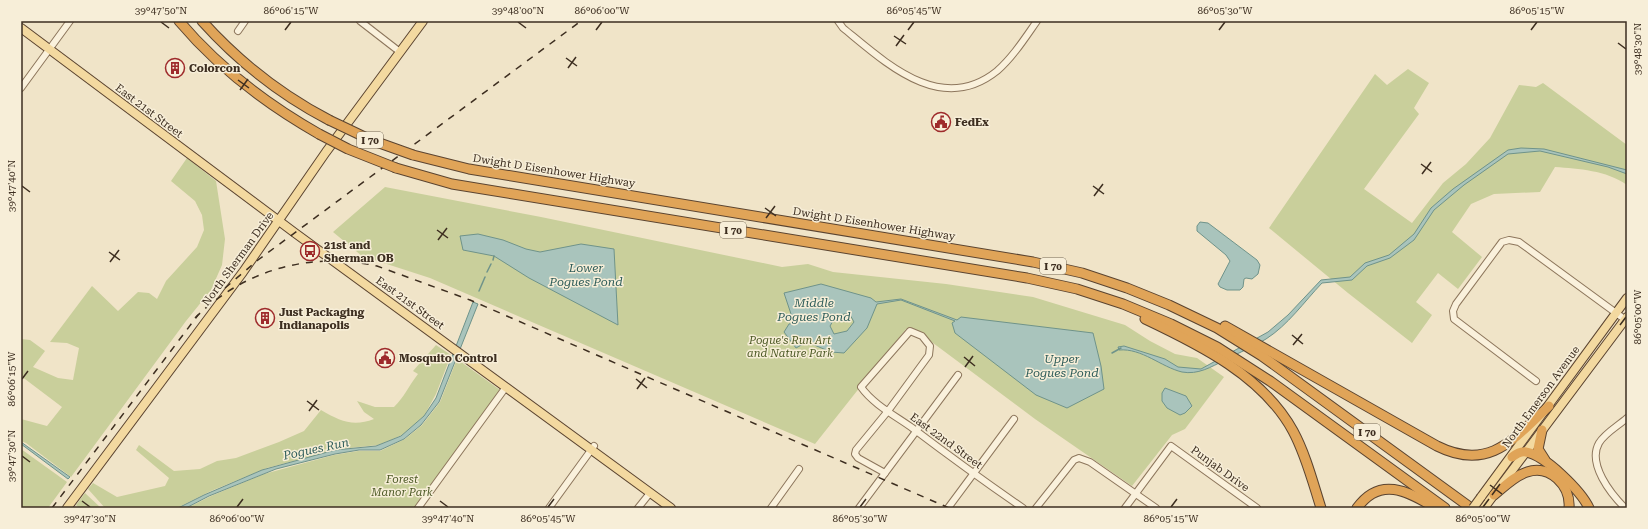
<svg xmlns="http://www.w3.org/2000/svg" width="1648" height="529" font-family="'Roboto Serif',serif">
	<rect width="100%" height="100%" fill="#f0e4c8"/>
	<!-- green -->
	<g fill="#c9cf9b">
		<path d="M1408,69L1429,83L1414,108L1419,114L1364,189L1412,223L1443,183L1466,164L1490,138L1519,85L1536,87L1543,83L1627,145V185C1606,170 1579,169 1555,167L1540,192L1494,194L1471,204L1452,232L1482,257L1458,289L1438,273L1416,302L1432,315L1412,343L1348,293L1269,228L1375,74L1387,85Z"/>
		<path d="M187,158L216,181L225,239L222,265L211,290L186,321L71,477L26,443L21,441V419L47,426L62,407L21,376V339L30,340L45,351L33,367L58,378L73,380L79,348L67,343L50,342L92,286L118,311L138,292L149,293L157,299L166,281L197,247L204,230L202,215L195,201L171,181Z"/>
		<path d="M385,187L541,217L782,267L808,264L833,272L946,284L1033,297L1125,325L1150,341L1175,354L1197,358L1224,377L1185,429L1172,435L1132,486L1035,419L925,337L913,329H906L815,444L430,278L362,256L333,232Z"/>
		<path d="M436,345L451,355L436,394L424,416L402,435L393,439L378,445L340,449L267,468L211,491L177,508H105L88,489L93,483L117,497L165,486L169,478L136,450L139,445L174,471L200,469L217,461L236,458L279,442L304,431L321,410C340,421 353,427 374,419L364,412L357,401L375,407H394C405,396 408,387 418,374L413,371Z"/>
		<path d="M457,359L500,390L414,508H187L211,496L264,474L334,455L358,451H380L405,439L422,425L440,402Z"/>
		<path d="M21,449L67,482L48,508H21Z"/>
		<path d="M85,493L101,508H79L76,505Z"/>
	</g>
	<!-- water -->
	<g fill="#a9c4bc" stroke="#6f938a" fill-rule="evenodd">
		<path d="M1521,148L1544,149L1627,170V174L1608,167L1540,151L1508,154L1464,185L1434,210L1414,240L1390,258L1367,266L1352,280L1322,283C1304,302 1288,325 1266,339C1253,347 1238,353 1225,360C1211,367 1198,375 1182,372C1161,367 1142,348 1119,350L1118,347L1124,346L1165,359L1178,367L1201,369L1268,332L1288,315L1321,280L1350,277L1365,263L1389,255L1414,234L1431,208L1453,189L1508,150Z"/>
		<path d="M1200,222L1208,223L1257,260L1260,265L1258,274L1252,279L1246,278L1244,279L1243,287L1240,290H1227L1220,287L1218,284L1230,261L1226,255L1197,231V226Z"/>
		<path d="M478,234L503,240L526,249L540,252L581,244L614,249L618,325L529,278L494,256L463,250L460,236Z"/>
		<path d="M821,284L871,298L876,302L901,299L957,320L961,317L1093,333L1101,366L1104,389L1067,408L1036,395L955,333L952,323L955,321L901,300L877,304L867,328L844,353L831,352L807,342L796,348L784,332L789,324L794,323L784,293ZM849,313L854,322L847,331L834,334L830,326C835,317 838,315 849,313Z"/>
		<path d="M473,302L478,304L439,402L421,425L404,439L380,450H359L335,454L276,469L209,496L186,508H178L204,495L262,470L335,450L376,446L401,436L424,416L436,398Z"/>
		<path d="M1165,388L1186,396L1192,406L1185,413L1180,415L1167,408L1162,401V393Z"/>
		<path d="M21,442L70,477L68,479L21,444Z"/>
	</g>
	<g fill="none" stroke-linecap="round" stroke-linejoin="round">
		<!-- stream -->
		<g stroke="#6f938a" stroke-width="1.5">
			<path d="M493,260L494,256"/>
			<path d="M487,272L491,264"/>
			<path d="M479,291L485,277"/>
			<path d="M1112,353L1121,348"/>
		</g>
		<defs>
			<g id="minor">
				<path d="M360,21L400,52"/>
				<path d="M838,21L843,28C886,63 941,116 997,71C1013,57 1025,38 1037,21"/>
				<path d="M238,31L245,21"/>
				<path d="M21,88L70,21"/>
				<path d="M1536,381L1454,319L1453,311L1456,304L1502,242L1509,240L1519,242L1627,321"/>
				<path d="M885,473L858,458L855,454L856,450L888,411L929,355L930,346L922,336L910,331L861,387C873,404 894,415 911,427C948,455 985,482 1023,508"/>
				<path d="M418,508L506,387"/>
				<path d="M549,508L594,446"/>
				<path d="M638,508L650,493"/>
				<path d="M771,508L799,469"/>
				<path d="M859,508L958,375"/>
				<path d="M948,508L1014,419"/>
				<path d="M1036,508L1074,460L1079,458L1090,462L1156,508"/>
				<path d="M1125,508L1171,446L1257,508"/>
				<path d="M1625,508C1611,494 1587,464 1599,443C1605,433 1618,426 1627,418"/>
			</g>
			<g id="major">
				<path d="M21,28L295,233L671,508"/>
				<path d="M1481,497L1627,298"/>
				<path d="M67,508L243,272L326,152L423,21"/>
				<path d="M1484,508L1627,317"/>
			</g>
			<g id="highway">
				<path d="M179,21C218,67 266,104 319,134"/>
				<path d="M202,21C238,61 281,95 329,120"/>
				<path d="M413,155L469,169L1033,262L1082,273L1127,288L1169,305L1217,328L1262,356L1471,508"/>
				<path d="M396,168L452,184L1027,278L1077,289L1123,304L1171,324L1217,347L1270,381L1445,508"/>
				<path d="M1145,319C1200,345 1263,376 1293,431C1306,455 1313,483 1321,508"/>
				<path d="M1225,326L1437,446C1489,472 1514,439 1549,406"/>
				<path d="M1542,430L1538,449L1545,460"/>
				<path d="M1512,457C1516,454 1521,451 1526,452C1545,455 1581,491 1589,508"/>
				<path d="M1494,495C1504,487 1514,476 1527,472C1550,464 1571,486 1569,508"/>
				<path d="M1357,508C1380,476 1407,491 1434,507"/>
			</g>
		</defs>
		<!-- minor casing -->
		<use href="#minor" stroke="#8d765c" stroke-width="8"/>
		<!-- major casing -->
		<use href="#major" stroke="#5b4430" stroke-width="10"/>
		<!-- highway casing -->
		<use href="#highway" stroke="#5b4430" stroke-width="11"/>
		<!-- minor -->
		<use href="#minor" stroke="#faf1dc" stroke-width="6"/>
		<!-- major -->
		<use href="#major" stroke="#f3d9a0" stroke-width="8"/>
		<!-- highway -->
		<use href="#highway" stroke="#e0a458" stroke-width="9"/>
		<!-- rail -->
		<g stroke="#3d2e20" stroke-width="1.5" stroke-dasharray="7 7" stroke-linecap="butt">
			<path d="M225,288L258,260L581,21"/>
			<path d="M195,318C243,270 311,251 377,266L470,300L949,508"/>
			<path d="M52,508L198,315"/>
		</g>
		<defs>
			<path id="major-bridge" d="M1473,508L1481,497"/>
			<g id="highway-bridge">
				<path d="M329,120L371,140L413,155"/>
				<path d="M319,134L348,149L396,168"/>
			</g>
		</defs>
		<!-- major-bridge casing -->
		<use href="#major-bridge" stroke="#5b4430" stroke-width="10" stroke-linecap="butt"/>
		<!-- highway-bridge casing -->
		<use href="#highway-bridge" stroke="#5b4430" stroke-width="11" stroke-linecap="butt"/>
		<!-- major-bridge -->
		<use href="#major-bridge" stroke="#f3d9a0" stroke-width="8"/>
		<!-- highway-bridge -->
		<use href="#highway-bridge" stroke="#e0a458" stroke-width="9"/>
	</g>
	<!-- ticks -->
	<path fill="none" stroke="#3d2e20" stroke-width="1.5" d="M161,22L169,28M518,22L526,28M285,30L291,22M596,30L602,22M908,30L914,22M1219,30L1225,22M1531,30L1537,22M894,36L906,44M1618,43L1626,49M896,46L904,35M566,58L577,66M568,68L576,57M238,80L249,88M240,90L248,79M1421,164L1432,172M1422,174L1431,162M22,186L30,192M1093,186L1104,194M1094,196L1103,184M765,208L776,216M766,218L775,206M437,230L448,238M438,240L447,228M109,252L120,260M110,262L119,250M1620,325L1626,317M1292,335L1303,344M1293,345L1302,334M964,357L975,366M965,367L973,356M22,379L28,371M636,379L647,388M637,389L645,378M307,401L319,410M309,411L317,400M22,456L30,462M1490,485L1502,494M1492,495L1500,484M82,501L90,507M440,501L448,507M237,507L243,499M548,507L554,499M860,507L866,499M1171,507L1177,499M1483,507L1489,499"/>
	<!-- icons -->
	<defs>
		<symbol id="building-ring" viewBox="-11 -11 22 22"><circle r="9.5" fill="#f7eed8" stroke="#9e2a2b" stroke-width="1.5"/><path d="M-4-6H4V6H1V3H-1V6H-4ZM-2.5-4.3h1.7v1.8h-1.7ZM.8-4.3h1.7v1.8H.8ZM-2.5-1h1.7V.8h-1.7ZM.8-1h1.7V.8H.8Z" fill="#9e2a2b"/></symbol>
		<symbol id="civic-ring" viewBox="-11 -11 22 22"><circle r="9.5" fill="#f7eed8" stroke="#9e2a2b" stroke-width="1.5"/><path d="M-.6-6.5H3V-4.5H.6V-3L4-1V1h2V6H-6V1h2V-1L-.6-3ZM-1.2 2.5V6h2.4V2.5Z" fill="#9e2a2b"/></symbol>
		<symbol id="bus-ring" viewBox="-11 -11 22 22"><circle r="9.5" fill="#f7eed8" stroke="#9e2a2b" stroke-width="1.5"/><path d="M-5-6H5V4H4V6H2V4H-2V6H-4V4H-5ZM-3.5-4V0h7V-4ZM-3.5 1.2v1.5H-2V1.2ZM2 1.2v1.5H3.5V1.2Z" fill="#9e2a2b"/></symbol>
	</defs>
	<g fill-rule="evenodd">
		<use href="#building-ring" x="164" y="57" width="22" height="22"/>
		<use href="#civic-ring" x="930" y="111" width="22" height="22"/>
		<use href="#bus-ring" x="299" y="240" width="22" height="22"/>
		<use href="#building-ring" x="254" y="307" width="22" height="22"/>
		<use href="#civic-ring" x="374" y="347" width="22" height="22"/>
	</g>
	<g text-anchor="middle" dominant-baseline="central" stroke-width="3" stroke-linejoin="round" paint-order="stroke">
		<!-- shield labels -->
		<g fill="#f7eed8" stroke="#756857" stroke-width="1">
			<rect x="357" y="132" width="26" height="16" rx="3"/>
			<rect x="720" y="222" width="26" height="16" rx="3"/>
			<rect x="1040" y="258" width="26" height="16" rx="3"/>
			<rect x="1354" y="424" width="26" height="16" rx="3"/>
		</g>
		<g font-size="10" font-weight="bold" fill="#3d2e20">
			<text x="370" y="140">I 70</text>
			<text x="733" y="230">I 70</text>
			<text x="1053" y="266">I 70</text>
			<text x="1367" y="432">I 70</text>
		</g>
		<!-- poi labels -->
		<g font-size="11" font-weight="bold" fill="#3d2e20" stroke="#f7eed8" text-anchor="start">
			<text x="189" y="68">Colorcon</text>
			<text x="955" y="122">FedEx</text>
			<text x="324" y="245">21st and<tspan x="324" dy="13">Sherman OB</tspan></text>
			<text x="279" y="312">Just Packaging<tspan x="279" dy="13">Indianapolis</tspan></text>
			<text x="399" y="358">Mosquito Control</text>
		</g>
		<!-- street labels -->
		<g font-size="11" fill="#3d2e20" stroke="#f7eed8">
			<text transform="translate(149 111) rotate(37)">East 21st Street</text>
			<text transform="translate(554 171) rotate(9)">Dwight D Eisenhower Highway</text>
			<text transform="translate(874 224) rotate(9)">Dwight D Eisenhower Highway</text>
			<text transform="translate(238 259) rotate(-54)">North Sherman Drive</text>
			<text transform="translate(410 303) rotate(36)">East 21st Street</text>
			<text transform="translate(1541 397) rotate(-54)">North Emerson Avenue</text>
			<text transform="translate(946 441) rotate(36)">East 22nd Street</text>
			<text transform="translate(1220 469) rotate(36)">Punjab Drive</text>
		</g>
		<!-- park labels -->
		<g font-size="11" font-style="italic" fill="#4d5a26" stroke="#f7eed8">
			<text x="790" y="340">Pogue's Run Art<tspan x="790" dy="13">and Nature Park</tspan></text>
			<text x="402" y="479">Forest<tspan x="402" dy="13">Manor Park</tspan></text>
		</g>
		<!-- water labels -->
		<g font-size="12" font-style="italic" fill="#2f5d5a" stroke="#f7eed8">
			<text x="586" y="268">Lower<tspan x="586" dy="14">Pogues Pond</tspan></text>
			<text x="814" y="303">Middle<tspan x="814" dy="14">Pogues Pond</tspan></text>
			<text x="1062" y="359">Upper<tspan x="1062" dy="14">Pogues Pond</tspan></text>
			<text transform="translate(316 449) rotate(-12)">Pogues Run</text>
		</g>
	</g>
	<!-- border -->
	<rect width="1648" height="529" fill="none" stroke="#f7eed8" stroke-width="44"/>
	<rect x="22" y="22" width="1604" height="485" fill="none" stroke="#3d2e20" stroke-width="1.5"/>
	<g font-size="10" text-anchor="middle" fill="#3d2e20">
		<text x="161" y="14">39°47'50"N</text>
		<text x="291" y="14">86°06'15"W</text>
		<text x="518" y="14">39°48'00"N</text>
		<text x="602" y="14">86°06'00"W</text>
		<text x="914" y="14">86°05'45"W</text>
		<text x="1225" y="14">86°05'30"W</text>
		<text x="1537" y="14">86°05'15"W</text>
		<text transform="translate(1637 49) rotate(-90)" y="4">39°48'30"N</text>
		<text transform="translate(11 186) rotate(-90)" y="4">39°47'40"N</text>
		<text transform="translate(1637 317) rotate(-90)" y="4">86°05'00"W</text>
		<text transform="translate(11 379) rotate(-90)" y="4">86°06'15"W</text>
		<text transform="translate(11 456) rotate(-90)" y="4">39°47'30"N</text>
		<text x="90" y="522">39°47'30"N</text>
		<text x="237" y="522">86°06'00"W</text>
		<text x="448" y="522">39°47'40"N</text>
		<text x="548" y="522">86°05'45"W</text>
		<text x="860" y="522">86°05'30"W</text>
		<text x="1171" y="522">86°05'15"W</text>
		<text x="1483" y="522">86°05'00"W</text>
	</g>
</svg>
